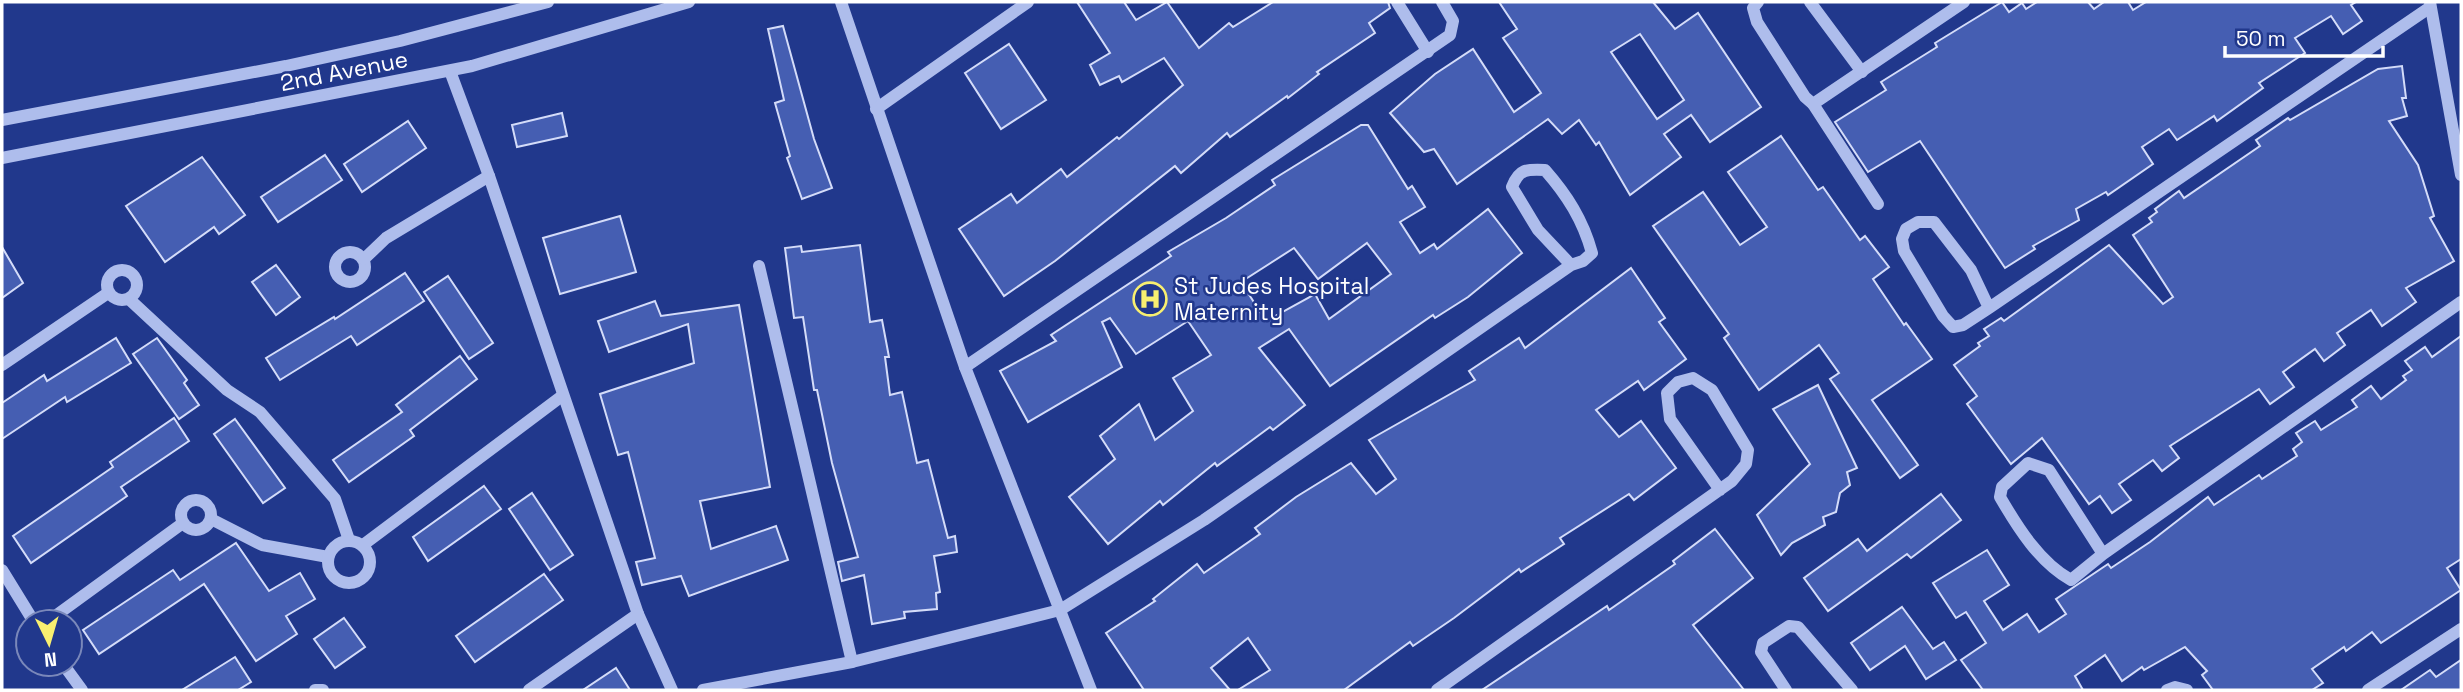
<svg xmlns="http://www.w3.org/2000/svg" width="2463" height="692" font-family="'Space Grotesk',sans-serif">
	<rect width="100%" height="100%" fill="#21388c"/>
	<!-- building -->
	<g fill="#455eb2" stroke="#d4dcf9" stroke-width="2" fill-rule="evenodd">
		<path d="M1077,2H1124L1136,20L1167,2L1199,48L1229,23L1233,27L1273,2H1388L1390,8L1369,23L1375,33L1317,72L1319,74L1288,98L1287,96L1230,137L1227,133L1181,173L1175,166L1055,261L1004,296L959,229L1011,194L1017,203L1061,169L1067,177L1117,137L1119,139L1183,85L1164,58L1122,82L1119,76L1100,85L1090,65L1110,53Z"/>
		<path d="M1499,2H1653L1675,29L1698,13L1761,107L1710,142L1691,115L1664,134L1681,157L1630,195L1599,142L1596,145L1579,120L1562,134L1548,119L1457,184L1434,149L1424,152L1390,113L1435,74L1473,49L1514,112L1541,93L1503,38L1517,29ZM1640,34L1684,100L1657,119L1611,52Z"/>
		<path d="M2002,2L2009,12L2022,3L2026,9L2037,2H2088L2094,9L2104,2H2128L2133,10L2146,2H2356L2351,5L2362,21L2343,34L2331,16L2295,38L2305,53L2259,83L2263,88L2217,121L2214,116L2177,140L2169,129L2142,147L2153,164L2108,195L2106,192L2076,209L2079,220L2033,246L2035,249L2005,268L1920,141L1868,172L1835,122L1886,90L1881,82L1937,47L1935,43Z"/>
		<path d="M783,26L814,139L832,188L802,199L787,158L790,156L775,103L784,100L768,29Z"/>
		<path d="M1009,44L1046,100L1001,129L965,73Z"/>
		<path d="M2402,66L2406,98H2402L2407,116L2389,121L2418,165L2434,216L2430,218L2454,261L2406,288L2416,302L2382,326L2371,310L2337,333L2345,345L2324,361L2315,349L2283,372L2294,387L2270,404L2259,389L2170,446L2179,458L2162,471L2153,460L2119,484L2131,500L2112,513L2100,496L2089,504L2042,438L2011,464L1967,404L1977,396L1954,365L1980,346L1978,343L1989,336L1984,329L2001,318L2004,321L2109,245L2163,304L2173,297L2133,235L2152,222L2149,218L2157,212L2155,209L2179,191L2184,198L2260,146L2256,140L2288,118L2290,120L2378,69Z"/>
		<path d="M562,113L567,136L517,147L512,125Z"/>
		<path d="M408,121L426,148L362,192L344,164Z"/>
		<path d="M1361,125H1368L1408,189L1412,186L1425,207L1400,222L1420,253L1434,244L1437,249L1488,209L1522,253L1468,297L1435,318L1433,315L1330,386L1289,329L1259,348L1305,405L1273,430L1270,427L1217,466L1215,463L1163,505L1160,501L1108,544L1069,497L1115,459L1100,436L1139,404L1155,440L1193,411L1173,378L1211,355L1188,321L1136,354L1110,318L1102,322L1122,367L1028,422L1000,371L1056,341L1051,335L1171,256L1168,252L1226,218L1275,185L1272,180ZM1367,243L1391,274L1329,319L1315,294L1266,321L1241,282L1294,248L1318,279Z"/>
		<path d="M1781,136L1818,190L1823,187L1860,240L1865,236L1889,267L1873,279L1904,325L1906,323L1932,359L1872,400L1918,465L1900,478L1830,379L1839,373L1819,345L1759,390L1724,338L1729,334L1653,226L1703,192L1740,245L1767,227L1728,172Z"/>
		<path d="M325,155L342,180L278,222L261,197Z"/>
		<path d="M202,157L245,215L219,234L214,227L165,262L126,206Z"/>
		<path d="M620,216L636,272L560,294L543,238Z"/>
		<path d="M860,245L870,322L882,320L889,357H885L890,395L902,392L917,463L928,460L948,538L955,536L957,552L934,556L940,592L936,593L937,609L904,612L905,618L872,624L864,575L842,581L838,562L858,557L832,463L817,390H814L803,317L794,318L785,248L801,246L802,252Z"/>
		<path d="M2,247L23,283L2,298Z"/>
		<path d="M276,265L300,297L276,315L252,282Z"/>
		<path d="M1631,268L1665,318L1659,322L1686,359L1644,390L1638,381L1596,410L1619,437L1641,421L1676,468L1634,500L1629,494L1560,538L1564,544L1521,572L1519,569L1454,618L1413,646L1410,642L1344,690H1238L1270,670L1248,638L1211,668L1230,690H1144L1106,633L1155,601L1153,599L1197,564L1204,573L1260,534L1255,528L1296,497L1351,463L1376,494L1396,479L1369,440L1475,380L1469,371L1519,338L1525,348Z"/>
		<path d="M405,273L424,301L357,345L351,336L280,380L266,358L334,317L335,319Z"/>
		<path d="M448,276L493,343L469,359L424,292Z"/>
		<path d="M655,301L661,316L739,305L770,487L700,501L711,549L776,526L788,560L689,596L681,576L642,585L636,562L655,558L628,452L618,455L600,394L694,363L688,324L609,352L598,321Z"/>
		<path d="M2461,336V559L2447,568L2461,590L2381,643L2372,632L2346,651L2344,647L2312,669L2323,683L2312,690H2213L2202,675L2207,671L2185,647L2144,670L2142,667L2122,681L2105,655L2075,676L2083,690H1983L1961,660L1986,643L1966,612L1956,618L1933,583L1987,550L2009,585L1984,601L2003,630L2027,614L2039,632L2066,614L2056,599L2108,564L2111,568L2150,542L2208,497L2214,505L2259,475L2262,479L2297,456L2293,449L2302,442L2296,433L2315,421L2321,430L2357,407L2352,400L2371,386L2381,399L2406,380L2403,376L2412,370L2405,361L2425,347L2432,357Z"/>
		<path d="M116,338L131,363L67,402L65,397L2,439V403L44,375L47,381Z"/>
		<path d="M157,338L187,380L184,383L199,405L179,419L133,354Z"/>
		<path d="M460,356L477,379L410,430L414,436L349,482L333,460L402,412L396,405Z"/>
		<path d="M1818,385L1857,468L1847,472L1850,485L1840,493L1836,512L1823,517L1825,525L1792,543L1781,555L1757,515L1810,464L1773,409Z"/>
		<path d="M174,418L189,441L121,487L127,496L31,563L13,536L113,467L110,462Z"/>
		<path d="M235,419L285,488L263,503L214,434Z"/>
		<path d="M484,486L501,509L428,561L413,537Z"/>
		<path d="M532,493L573,555L550,570L509,509Z"/>
		<path d="M1941,494L1961,520L1911,558L1907,554L1828,611L1804,578L1858,539L1867,551Z"/>
		<path d="M1715,529L1753,578L1693,625L1744,690H1482L1607,606L1609,610L1675,564L1673,561Z"/>
		<path d="M236,543L269,591L300,573L315,599L286,616L297,634L256,661L204,584L99,654L83,630L173,570L180,580Z"/>
		<path d="M544,574L563,600L475,662L456,636Z"/>
		<path d="M1902,607L1933,649L1944,642L1956,660L1926,679L1905,646L1870,670L1851,643Z"/>
		<path d="M344,618L365,647L335,668L314,639Z"/>
		<path d="M235,657L251,682L238,690H182Z"/>
		<path d="M2461,660V690H2401L2430,670L2436,677Z"/>
		<path d="M616,668L630,690H583Z"/>
	</g>
	<g fill="none" stroke-linecap="round" stroke-linejoin="round">
		<!-- minor -->
		<g stroke="#aebdec" stroke-width="12">
			<path d="M841,2L965,367L1091,690"/>
			<path d="M1397,2L1428,52"/>
			<path d="M1758,2L1753,8L1757,22L1805,97L1813,104L1964,2"/>
			<path d="M1810,2L1862,72"/>
			<path d="M2430,2L2461,175"/>
			<path d="M450,71L489,176L638,614L672,690"/>
			<path d="M1813,104L1878,204"/>
			<path d="M876,109L1028,2"/>
			<path d="M2,120L286,66L400,41L548,2"/>
			<path d="M2,158L472,66L689,2"/>
			<circle cx="350" cy="267" r="15"/>
			<path d="M364,259L386,238L489,176"/>
			<path d="M759,266L852,662"/>
			<circle cx="122" cy="285" r="15"/>
			<path d="M129,299L227,390L260,412L335,499L349,540"/>
			<path d="M1989,308L1971,270L1934,222H1918L1906,229L1902,239L1904,251L1943,316L1953,327L1963,325L1989,308L2429,8"/>
			<path d="M2,365L108,293"/>
			<path d="M965,367L1450,35L1453,21L1442,2"/>
			<circle cx="196" cy="515" r="15"/>
			<path d="M211,519L262,545L328,557"/>
			<circle cx="349" cy="562" r="21"/>
			<path d="M363,545L562,396"/>
			<path d="M2103,554L2049,470L2028,463L2002,487L2000,497C2018,528 2040,563 2071,580L2103,554L2461,302"/>
			<path d="M2,570L34,622"/>
			<path d="M47,622L183,523"/>
			<path d="M63,664L82,690"/>
			<path d="M315,690H323"/>
			<path d="M529,690L638,614"/>
			<path d="M703,690L852,662L1060,610L1204,520L1571,265L1583,261L1592,253C1583,220 1567,195 1545,170C1526,169 1519,169 1512,187L1538,230L1571,265"/>
			<path d="M1437,690L1732,481L1746,464L1748,450L1712,390L1693,378L1678,382L1667,393L1670,419L1720,490"/>
			<path d="M1786,690L1761,652L1763,643L1789,626L1798,627L1852,690"/>
			<path d="M2167,690L2175,687L2187,690"/>
			<path d="M2368,690L2461,629"/>
		</g>
	</g>
	<!-- icons -->
	<defs>
		<symbol id="hospital-ring" viewBox="-11 -11 22 22"><circle r="9.5" fill="#21388c" stroke="#f8ef70" stroke-width="1.5"/><path d="M-5-5h3v3.5h4V-5h3V5h-3V1.5h-4V5h-3Z" fill="#f8ef70"/></symbol>
	</defs>
	<g fill-rule="evenodd">
		<use href="#hospital-ring" x="1131" y="280" width="38" height="38"/>
	</g>
	<g text-anchor="middle" dominant-baseline="central" stroke-width="5" stroke-linejoin="round" paint-order="stroke">
		<!-- street labels -->
		<g font-size="23" fill="#fff" stroke="#21388c">
			<text transform="translate(344 71) rotate(-11)">2nd Avenue</text>
		</g>
		<!-- poi labels -->
		<g font-size="23" fill="#fff" stroke="#21388c" text-anchor="start">
			<text x="1174" y="286">St Judes Hospital<tspan x="1174" dy="26">Maternity</tspan></text>
		</g>
	</g>
	<!-- border -->
	<rect width="2463" height="692" fill="none" stroke="#ffffff" stroke-width="7"/>
	<!-- north arrow -->
	<g transform="translate(49 643) rotate(175)"><circle r="33" fill="#21388c" stroke="#7a88ba" stroke-width="2"/>
	<path d="M0-5L12 26L0 18L-12 26Z" fill="#f8ef70"/>
	<text y="-10" font-size="19" font-weight="bold" text-anchor="middle" fill="#ffffff">N</text>
	</g>
	<!-- scale -->
	<path d="M2225 46v10h158v-10" fill="none" stroke="#ffffff" stroke-width="3.5"/>
	<text x="2236" y="46" font-size="21" fill="#ffffff" stroke="#21388c" stroke-width="5" paint-order="stroke">50 m</text>
</svg>
